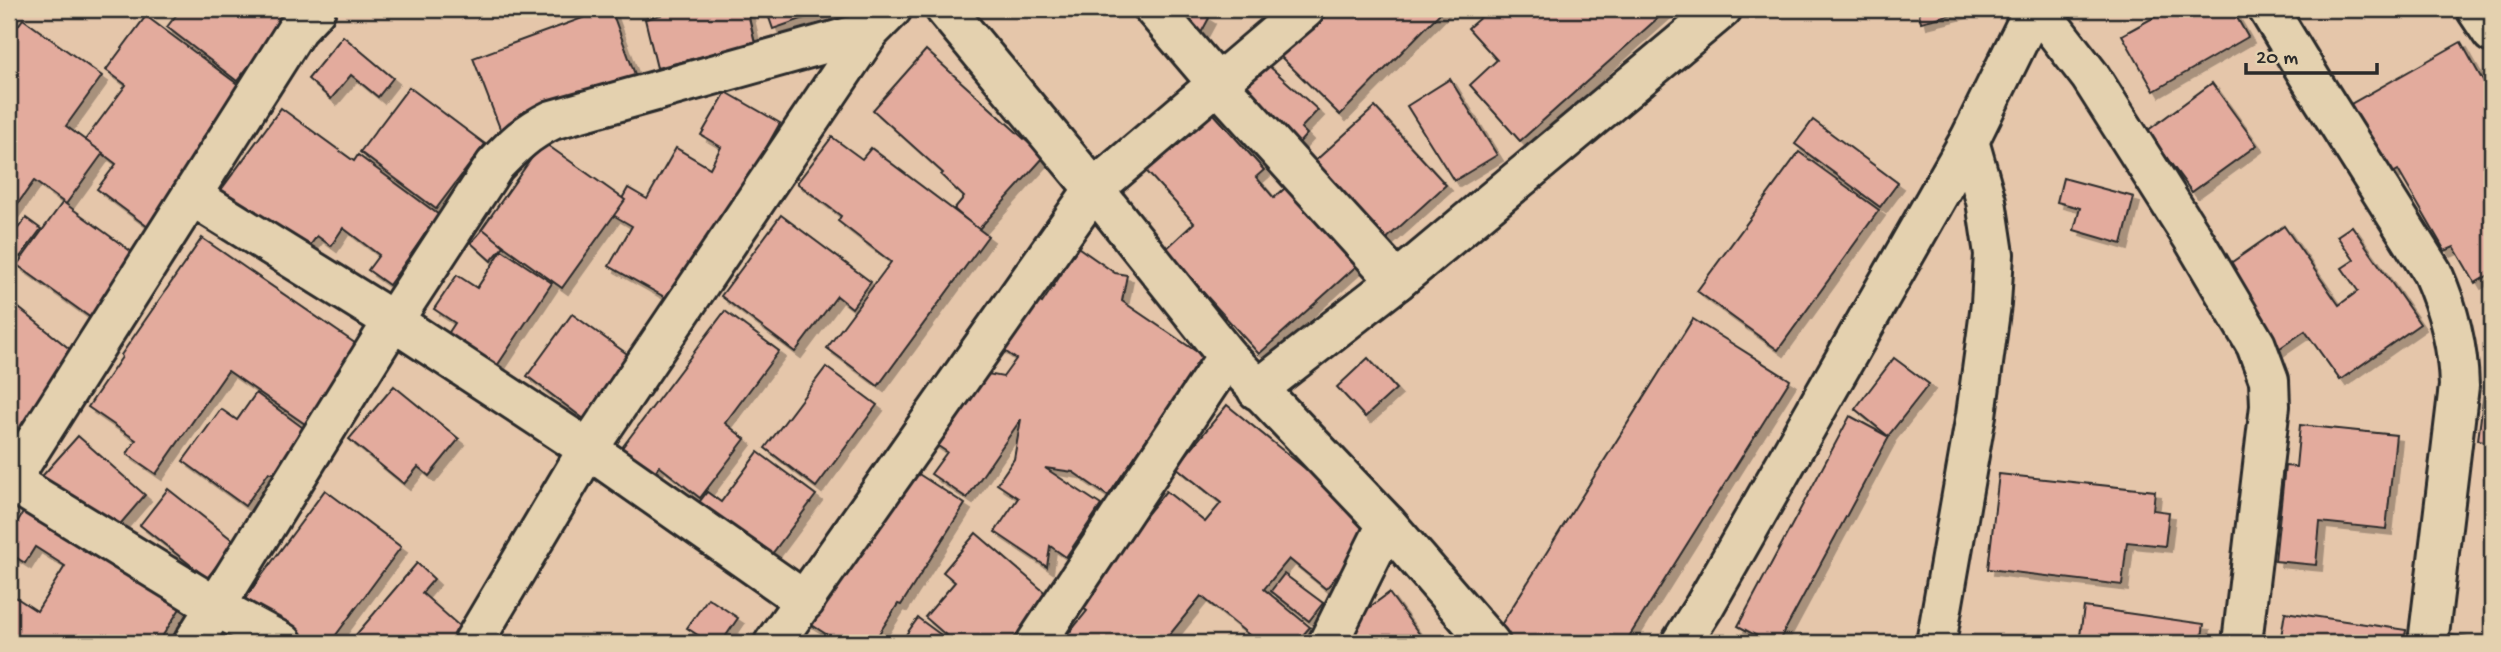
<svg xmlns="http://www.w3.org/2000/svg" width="2501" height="652" font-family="'Gochi Hand',sans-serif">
	<defs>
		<filter id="shadow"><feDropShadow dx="6" dy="6" stdDeviation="0" flood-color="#0004"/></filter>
	</defs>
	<rect width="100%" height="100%" fill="#e5c6aa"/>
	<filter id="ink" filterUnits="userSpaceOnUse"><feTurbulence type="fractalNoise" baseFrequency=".0143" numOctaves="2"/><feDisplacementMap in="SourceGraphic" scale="14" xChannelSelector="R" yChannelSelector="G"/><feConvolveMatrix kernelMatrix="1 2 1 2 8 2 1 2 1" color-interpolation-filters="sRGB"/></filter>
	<g filter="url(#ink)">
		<!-- building -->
		<g fill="#e3ab9d" stroke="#2b2b2b" stroke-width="2" filter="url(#shadow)">
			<path d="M181,9H293L237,81L167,27Z"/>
			<path d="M607,9H611L637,80L501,131L473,58Z"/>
			<path d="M659,9H747L755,43L657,68L645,19L661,15Z"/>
			<path d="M766,9H830L773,29Z"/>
			<path d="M1189,9H1194L1209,18L1200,35L1180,24Z"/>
			<path d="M1316,9H1444L1340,115L1274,50Z"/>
			<path d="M1490,9H1668L1520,141L1470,85L1497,60L1468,28Z"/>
			<path d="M1918,9H1960L1961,12L1921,22Z"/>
			<path d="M2169,9H2232L2248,37L2154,91L2122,35Z"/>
			<path d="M146,16L240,86L201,140L205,143L171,189L175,191L148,227L97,189L116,164L85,140L126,85L106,70Z"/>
			<path d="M23,19L102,76L66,126L103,153L66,204L34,181L9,216V38Z"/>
			<path d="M343,36L393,78L378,97L351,75L331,99L308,79Z"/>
			<path d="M2461,42L2492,97V273L2475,283L2454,247L2445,251L2398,170L2391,174L2351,104Z"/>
			<path d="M926,50L1044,157L978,230L954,209L964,197L941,175L943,173L873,110Z"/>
			<path d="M1259,57L1318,110L1301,128L1307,134L1286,157L1222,99Z"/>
			<path d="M1450,79L1497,155L1454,181L1407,106Z"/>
			<path d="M2212,83L2257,145L2192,192L2147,131Z"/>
			<path d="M409,87L485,144L436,209L360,152Z"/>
			<path d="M726,92L780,123L698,269L670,300L609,266L632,226L613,215L628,188L647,199L676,148L710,168L721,147L701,135Z"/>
			<path d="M1205,104L1264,170L1256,177L1274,198L1375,107L1446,185L1259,354L1165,250L1194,223L1139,163Z"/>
			<path d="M281,108L354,161L358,155L439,215L389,285L368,270L379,255L343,228L331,246L317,236L301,258L207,209Z"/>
			<path d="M1813,120L1898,183L1880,207L1795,144Z"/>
			<path d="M832,137L862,159L871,148L988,236L878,386L827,348L891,262L838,221L841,216L797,183Z"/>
			<path d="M543,142L625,200L562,288L481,230Z"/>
			<path d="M1799,152L1879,210L1778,350L1697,291Z"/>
			<path d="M2063,178L2134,197L2122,244L2074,230L2080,208L2057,202Z"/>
			<path d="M63,202L136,255L91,318L17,265Z"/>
			<path d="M781,215L871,282L852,308L837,296L795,352L721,296Z"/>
			<path d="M26,218L41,229L20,257L9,249V240Z"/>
			<path d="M2284,226L2339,305L2358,291L2342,268L2354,260L2337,236L2352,226L2420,324L2340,380L2305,331L2277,350L2222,269Z"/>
			<path d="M483,229L504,246L491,261L471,243Z"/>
			<path d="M1059,234L1115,273L1127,275L1122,301L1203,356L1108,496L1073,472L1045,468L1101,505L1066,557L1050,546L1047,567L995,532L1018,498L997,484L1014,459L1021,419L967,498L931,474L947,452L914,430L956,368L1003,377L1016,359L985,337L1018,287L1042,303L1062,273L1042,259Z"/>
			<path d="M202,238L362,348L308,426L228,371L156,474L127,454L136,440L88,407L122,357L121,355Z"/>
			<path d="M502,250L552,283L487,381L438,349L455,323L434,309L457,275L477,288Z"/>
			<path d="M9,300L82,359L9,448Z"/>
			<path d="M725,311L779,351L725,423L745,439L700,498L659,466L651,478L618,453Z"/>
			<path d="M572,314L630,356L584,419L527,376Z"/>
			<path d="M1693,319L1790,380L1625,643H1513L1496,633Z"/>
			<path d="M2492,333V442L2478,440Z"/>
			<path d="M1368,358L1396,389L1365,417L1337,387Z"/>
			<path d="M1894,358L1929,384L1888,436L1855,409Z"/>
			<path d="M826,367L877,405L816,487L765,448Z"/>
			<path d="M394,386L459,439L429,476L418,467L404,484L349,439Z"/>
			<path d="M256,393L306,430L274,474L269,472L245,506L183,461L221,409L237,420Z"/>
			<path d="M1227,405L1377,527L1326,589L1289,559L1264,589L1310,627L1296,643H1259L1201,596L1163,643H1061L1087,611L1076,602L1166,491L1205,522L1221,503L1176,467Z"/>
			<path d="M1850,416L1889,437L1778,643H1770L1738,626Z"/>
			<path d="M2300,425L2396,435L2386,529L2320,522L2316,565L2275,561L2285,466L2296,467Z"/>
			<path d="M78,436L145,495L104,543L36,483Z"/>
			<path d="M758,452L816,495L760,570L688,517L707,492L721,502Z"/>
			<path d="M900,462L965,504L901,605L898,604L873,643H840L801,618Z"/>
			<path d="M1999,474L2155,491L2153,510L2169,512L2165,546L2127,542L2122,585L1988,569Z"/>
			<path d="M168,489L235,542L207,578L140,525Z"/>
			<path d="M325,490L401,547L330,643H301L243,601Z"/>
			<path d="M26,508L186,599L158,643H9V593L37,611L65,566L35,547L25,563L9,553V535Z"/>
			<path d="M976,533L1049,596L1010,643H955L925,617L955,582L943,572Z"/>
			<path d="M417,563L434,579L422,593L466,632L456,643H349Z"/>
			<path d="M1284,574L1323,603L1309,621L1271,591Z"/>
			<path d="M1389,593L1426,643H1327L1325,640Z"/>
			<path d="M708,598L738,618L721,643H710L687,628Z"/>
			<path d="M2084,607L2204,624L2201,643H2079Z"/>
			<path d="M2285,612L2406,630L2404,643H2280Z"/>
			<path d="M918,618L952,643H900Z"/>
			<path d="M2450,635L2492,642V643H2449Z"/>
		</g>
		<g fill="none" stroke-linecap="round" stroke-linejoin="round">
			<defs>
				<g id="minor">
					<path d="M945,9L1094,189L1227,356L1387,524L1490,643"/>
					<path d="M1154,9L1217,83L1397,281"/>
					<path d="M2038,9L2090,76L2194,240L2256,345L2269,380L2270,406L2242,643"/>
					<path d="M2268,9L2313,83L2432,272C2449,310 2458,345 2459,386L2428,643"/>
					<path d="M2476,9L2492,33"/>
					<path d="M1969,141L2034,9"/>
					<path d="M192,196L393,321L588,449L805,601"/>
					<path d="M1257,390L1397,281L1722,9"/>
					<path d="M9,480L215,606L283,643"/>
					<path d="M9,483L297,29L316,9"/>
					<path d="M193,643L393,321L495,165C514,145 527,132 552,120L870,31L892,9"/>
					<path d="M473,643L588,449L870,31"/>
					<path d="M774,643L1094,189L1305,9"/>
					<path d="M1036,643L1227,356"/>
					<path d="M1328,643L1387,524"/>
					<path d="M1681,643L1705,605L1969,141L1986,201L1994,254L1991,304L1976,415L1936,643"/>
				</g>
			</defs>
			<!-- minor casing -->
			<use href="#minor" stroke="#2b2b2b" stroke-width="44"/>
			<!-- minor -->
			<use href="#minor" stroke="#e4d1af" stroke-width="38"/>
		</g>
	</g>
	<!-- margin -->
	<rect width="2501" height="652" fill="none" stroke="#e4d1af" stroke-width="35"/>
	<rect x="18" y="18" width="2466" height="617" fill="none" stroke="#2b2b2b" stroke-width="2.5" filter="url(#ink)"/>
	<!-- scale -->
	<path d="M2246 63v10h131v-10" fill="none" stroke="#2b2b2b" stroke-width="3.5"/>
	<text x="2256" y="63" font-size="21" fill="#2b2b2b" stroke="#e4d1af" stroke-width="5" paint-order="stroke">20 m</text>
</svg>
